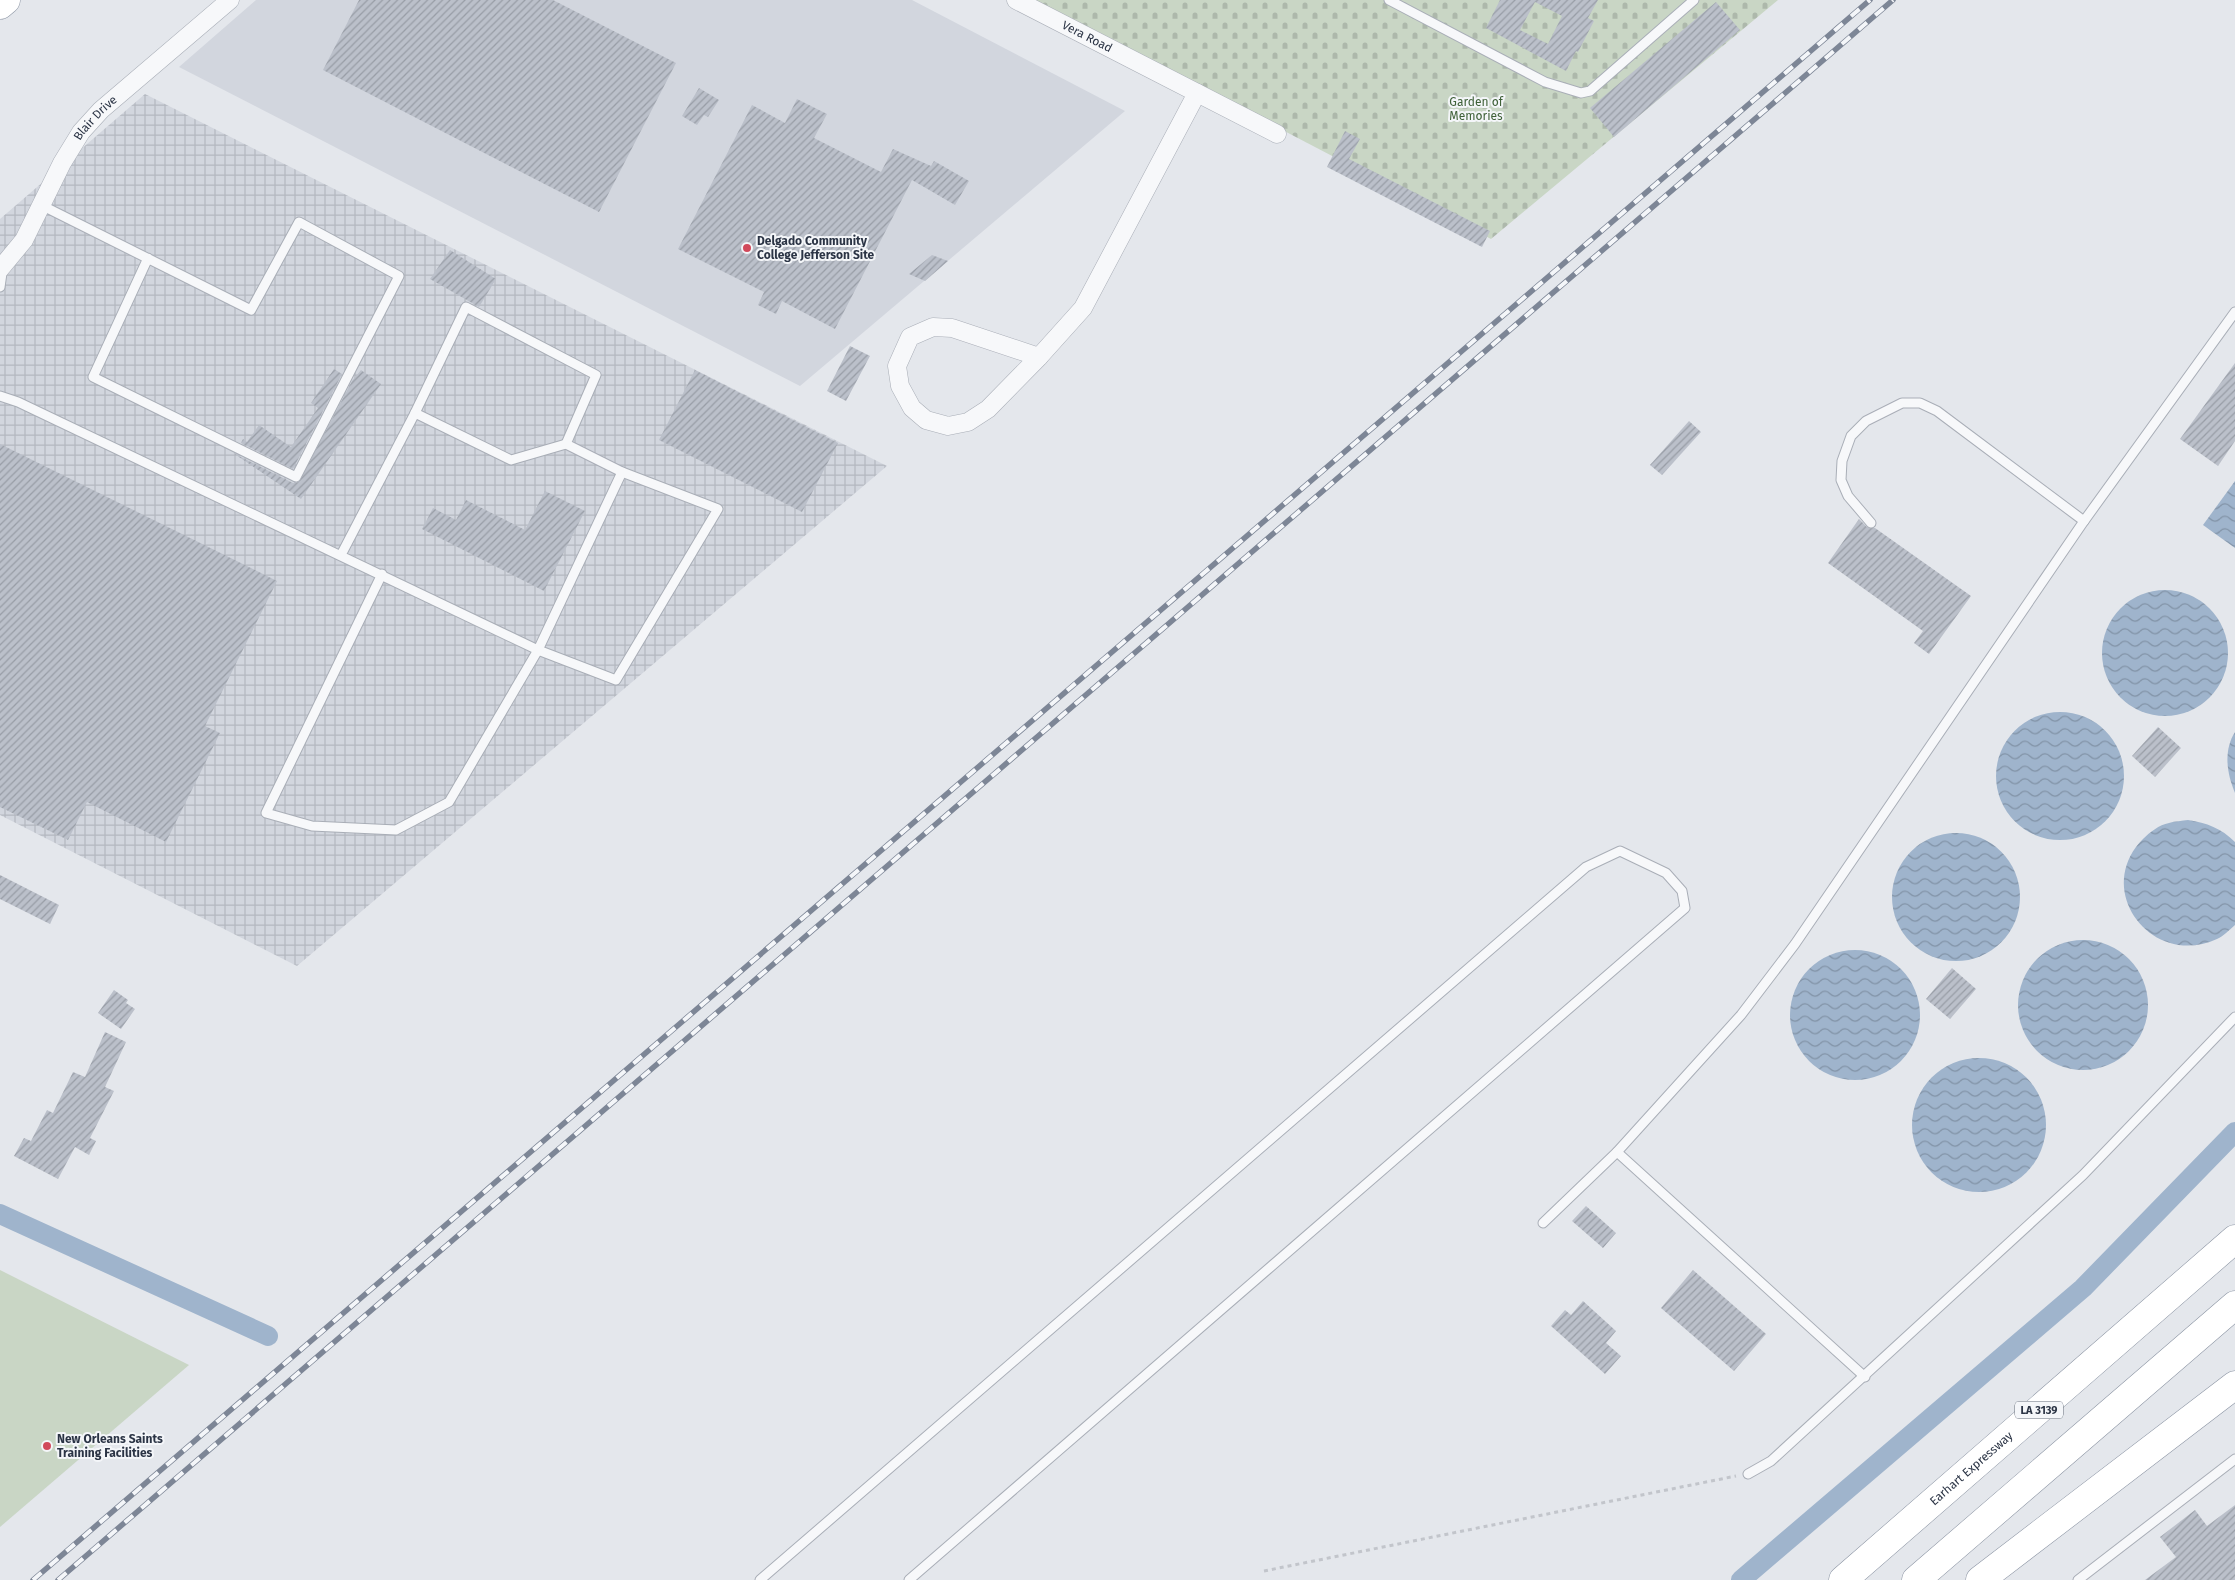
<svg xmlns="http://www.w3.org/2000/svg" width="2235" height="1580" font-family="'Fira Sans',sans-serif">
	<defs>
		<pattern id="industrial-grid" width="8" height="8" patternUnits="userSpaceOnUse" patternTransform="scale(1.25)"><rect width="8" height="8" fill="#d2d6de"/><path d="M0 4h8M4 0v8" fill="none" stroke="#b4b8c0"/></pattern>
		<pattern id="cemetery-stones" width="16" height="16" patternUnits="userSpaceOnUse" patternTransform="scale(1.25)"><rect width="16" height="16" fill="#c9d6c5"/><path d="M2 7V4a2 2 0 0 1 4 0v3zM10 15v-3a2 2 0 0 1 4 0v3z" fill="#adb8ab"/></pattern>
		<pattern id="water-waves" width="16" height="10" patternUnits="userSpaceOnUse" patternTransform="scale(1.25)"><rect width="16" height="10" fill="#9fb4cc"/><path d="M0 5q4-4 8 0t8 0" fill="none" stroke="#8293a7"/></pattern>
		<pattern id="building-hatch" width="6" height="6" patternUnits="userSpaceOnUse" patternTransform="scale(1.25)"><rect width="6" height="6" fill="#bbc0ca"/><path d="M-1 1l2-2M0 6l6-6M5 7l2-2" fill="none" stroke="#989da6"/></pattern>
	</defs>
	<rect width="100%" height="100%" fill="#e4e7ec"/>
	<!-- built -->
	<path fill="#d2d6de" d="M256,0H912L1125,111L800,386L179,67Z"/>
	<!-- industrial -->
	<path fill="url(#industrial-grid)" d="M145,94L887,466L297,966L0,815V219Z"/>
	<!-- cemetery -->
	<path fill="url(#cemetery-stones)" d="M1034,0H1778L1491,239Z"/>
	<!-- pitch -->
	<path fill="#c9d6c5" d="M0,1270L189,1365L0,1527Z"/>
	<!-- water -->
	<g fill="url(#water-waves)">
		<path d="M2235,481V548L2203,525Z"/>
		<circle cx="2165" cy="653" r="63"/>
		<circle cx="2060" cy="776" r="64"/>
		<path d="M2235,732V793C2227,774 2223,751 2235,732Z"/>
		<path d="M2188,820C2207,823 2221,828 2235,842V925C2229,930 2224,936 2217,939C2152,969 2092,890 2143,839C2150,832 2159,825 2169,823C2175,821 2182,821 2188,820Z"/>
		<circle cx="1956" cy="897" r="64"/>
		<circle cx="2083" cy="1005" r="65"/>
		<circle cx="1855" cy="1015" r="65"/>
		<circle cx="1979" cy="1125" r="67"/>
	</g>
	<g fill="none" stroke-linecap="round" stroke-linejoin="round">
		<!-- canal -->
		<g stroke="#9fb4cc" stroke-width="20">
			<path d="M0,1214L268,1336"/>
			<path d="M1741,1580L2083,1288L2235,1132"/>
		</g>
	</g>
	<!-- building -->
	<g fill="url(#building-hatch)" fill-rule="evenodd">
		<path d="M359,0H553L676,63L599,212L323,70Z"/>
		<path d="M1500,0H1598L1588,18L1594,21L1578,52L1576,51L1566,71L1486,28ZM1535,2L1562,16L1548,44L1520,30Z"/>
		<path d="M1716,2L1740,30L1614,137L1590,108Z"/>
		<path d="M699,88L719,100L708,117L704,115L697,125L682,116Z"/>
		<path d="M797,99L827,114L814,138L881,172L893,149L931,166L934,161L969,181L955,205L912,180L835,329L782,301L776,314L758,305L764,292L678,249L752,105L785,123Z"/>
		<path d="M1345,131L1360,139L1349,159L1490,231L1482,247L1327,167Z"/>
		<path d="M450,250L496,279L479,307L430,279Z"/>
		<path d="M932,255L948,261L925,281L909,274Z"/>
		<path d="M850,346L870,356L846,401L827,391Z"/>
		<path d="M2235,363V441L2218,466L2180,439Z"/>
		<path d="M334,369L342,374L293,469L241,443L243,439L247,442L259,425L291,447L318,408L311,403Z"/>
		<path d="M361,370L381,384L301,499L233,453L293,483L299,482L352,381Z"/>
		<path d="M695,370L838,443L802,512L659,440Z"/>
		<path d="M1689,421L1701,432L1662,475L1650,465Z"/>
		<path d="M0,444L277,581L205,726L220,733L166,842L87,802L68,840L0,807Z"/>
		<path d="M545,491L585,511L544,591L422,529L433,508L456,520L466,500L525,530Z"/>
		<path d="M1859,519L1867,527L1875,528L1971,596L1929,654L1914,643L1923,631L1828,563Z"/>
		<path d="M2158,727L2181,748L2155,777L2132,756Z"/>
		<path d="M0,875L59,905L50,924L0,899Z"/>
		<path d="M1952,968L1976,989L1950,1019L1926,999Z"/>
		<path d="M114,990L128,1000L126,1003L135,1009L121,1029L98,1013Z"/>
		<path d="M105,1032L126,1042L105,1087L114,1091L90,1138L96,1141L89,1155L75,1147L58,1179L14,1156L24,1138L31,1141L47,1110L53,1113L73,1072L85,1077Z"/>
		<path d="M1586,1206L1616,1233L1603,1248L1572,1221Z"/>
		<path d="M1693,1270L1766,1334L1734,1371L1661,1308Z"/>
		<path d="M1583,1301L1616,1331L1606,1343L1621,1356L1605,1374L1551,1326L1565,1310L1571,1315Z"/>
		<path d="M2235,1505V1580H2145L2176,1557L2160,1537L2195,1510L2207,1526Z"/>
	</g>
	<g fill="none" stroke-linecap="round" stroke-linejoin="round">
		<defs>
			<g id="lane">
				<path d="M1389,0L1545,82L1581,93L1590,91L1694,0"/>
				<path d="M41,205L251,310L299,222L399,276L296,477L93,377L148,258"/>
				<path d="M0,287L3,266"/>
				<path d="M0,396L18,402L538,650L616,680L718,509L622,472L566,444L596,375L466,307L415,413L341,555"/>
				<path d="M415,413L511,460L566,444"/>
				<path d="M1871,523L1848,496L1841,480L1842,461L1851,436L1866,421L1902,403H1920L1937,411L2084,521"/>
				<path d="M382,574L266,813L312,826L396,830L449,802L538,650L622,472"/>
				<path d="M1617,1152L1865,1377"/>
				<path d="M1543,1223L1617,1152L1741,1015L1795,944L2084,521L2235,312"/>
				<path d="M1748,1474L1771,1461L2083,1175L2235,1017"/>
				<path d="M760,1580L1586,867L1620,851L1666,873L1682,891L1685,908L909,1580"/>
				<path d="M2078,1580L2235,1459"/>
			</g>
			<g id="street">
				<path id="s1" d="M1016,0L1277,134"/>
				<path id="s2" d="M0,269L24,240L62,163L81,132L101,110L230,0"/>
				<path d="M933,327L952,328L1039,357L988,409L968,422L948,426L926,420L912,408L900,386L897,366L910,337Z"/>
				<path d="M1039,357L1083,308L1197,93"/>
			</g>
			<g id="highway">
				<path d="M0,5L6,0"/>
				<path id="s3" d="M1843,1580L2235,1239"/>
				<path d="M1916,1580L2235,1305"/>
				<path d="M1980,1580L2235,1385"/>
			</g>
		</defs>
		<!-- lane casing -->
		<use href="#lane" stroke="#a9aeb7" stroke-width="11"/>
		<!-- street casing -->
		<use href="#street" stroke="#a9aeb7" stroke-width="19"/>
		<!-- highway casing -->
		<use href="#highway" stroke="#8b94a3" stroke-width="29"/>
		<!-- path -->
		<path stroke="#c2c5cb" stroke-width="3" stroke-dasharray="4 4" stroke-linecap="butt" d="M1264,1571L1736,1476"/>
		<!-- lane -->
		<use href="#lane" stroke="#f7f8fa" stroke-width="9"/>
		<!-- street -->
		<use href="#street" stroke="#f7f8fa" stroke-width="18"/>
		<!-- highway -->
		<use href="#highway" stroke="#fff" stroke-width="28"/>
		<defs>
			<g id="rail">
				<path d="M33,1580L1870,0"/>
				<path d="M58,1580L1893,0"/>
			</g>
		</defs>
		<!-- rail casing -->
		<use href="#rail" stroke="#7d8696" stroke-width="5.5"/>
		<!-- rail -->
		<use href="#rail" stroke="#f4f6f9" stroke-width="4" stroke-dasharray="11" stroke-linecap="butt"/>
	</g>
	<!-- markers -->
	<g fill="#d1495b" stroke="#f4f6f9" stroke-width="2">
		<circle cx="747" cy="248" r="5"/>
		<circle cx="47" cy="1446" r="5"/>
	</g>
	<g text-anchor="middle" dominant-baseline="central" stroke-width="4" stroke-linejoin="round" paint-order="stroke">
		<!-- shield labels -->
		<rect fill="#f4f6f9" stroke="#676e7b" stroke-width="1" x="2015" y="1401.5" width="48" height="17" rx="4"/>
		<g font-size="11" font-weight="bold" fill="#2b3445">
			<text x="2039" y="1410">LA 3139</text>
		</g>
		<!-- street labels -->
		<g font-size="12" fill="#2b3445" stroke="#f4f6f9">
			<text stroke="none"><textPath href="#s1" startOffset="80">Vera Road</textPath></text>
			<text stroke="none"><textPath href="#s2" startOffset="180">Blair Drive</textPath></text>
			<text stroke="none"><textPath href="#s3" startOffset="170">Earhart Expressway</textPath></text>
		</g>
		<!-- park labels -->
		<g font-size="12" fill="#3f6138" stroke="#f4f6f9">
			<text x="1476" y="102">Garden of<tspan x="1476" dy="14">Memories</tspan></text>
		</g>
		<!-- poi labels -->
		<g font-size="12" font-weight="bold" fill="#2b3445" stroke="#f4f6f9" text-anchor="start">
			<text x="757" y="241">Delgado Community<tspan x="757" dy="14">College Jefferson Site</tspan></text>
			<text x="57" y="1439">New Orleans Saints<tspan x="57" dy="14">Training Facilities</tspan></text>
		</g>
	</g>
</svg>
